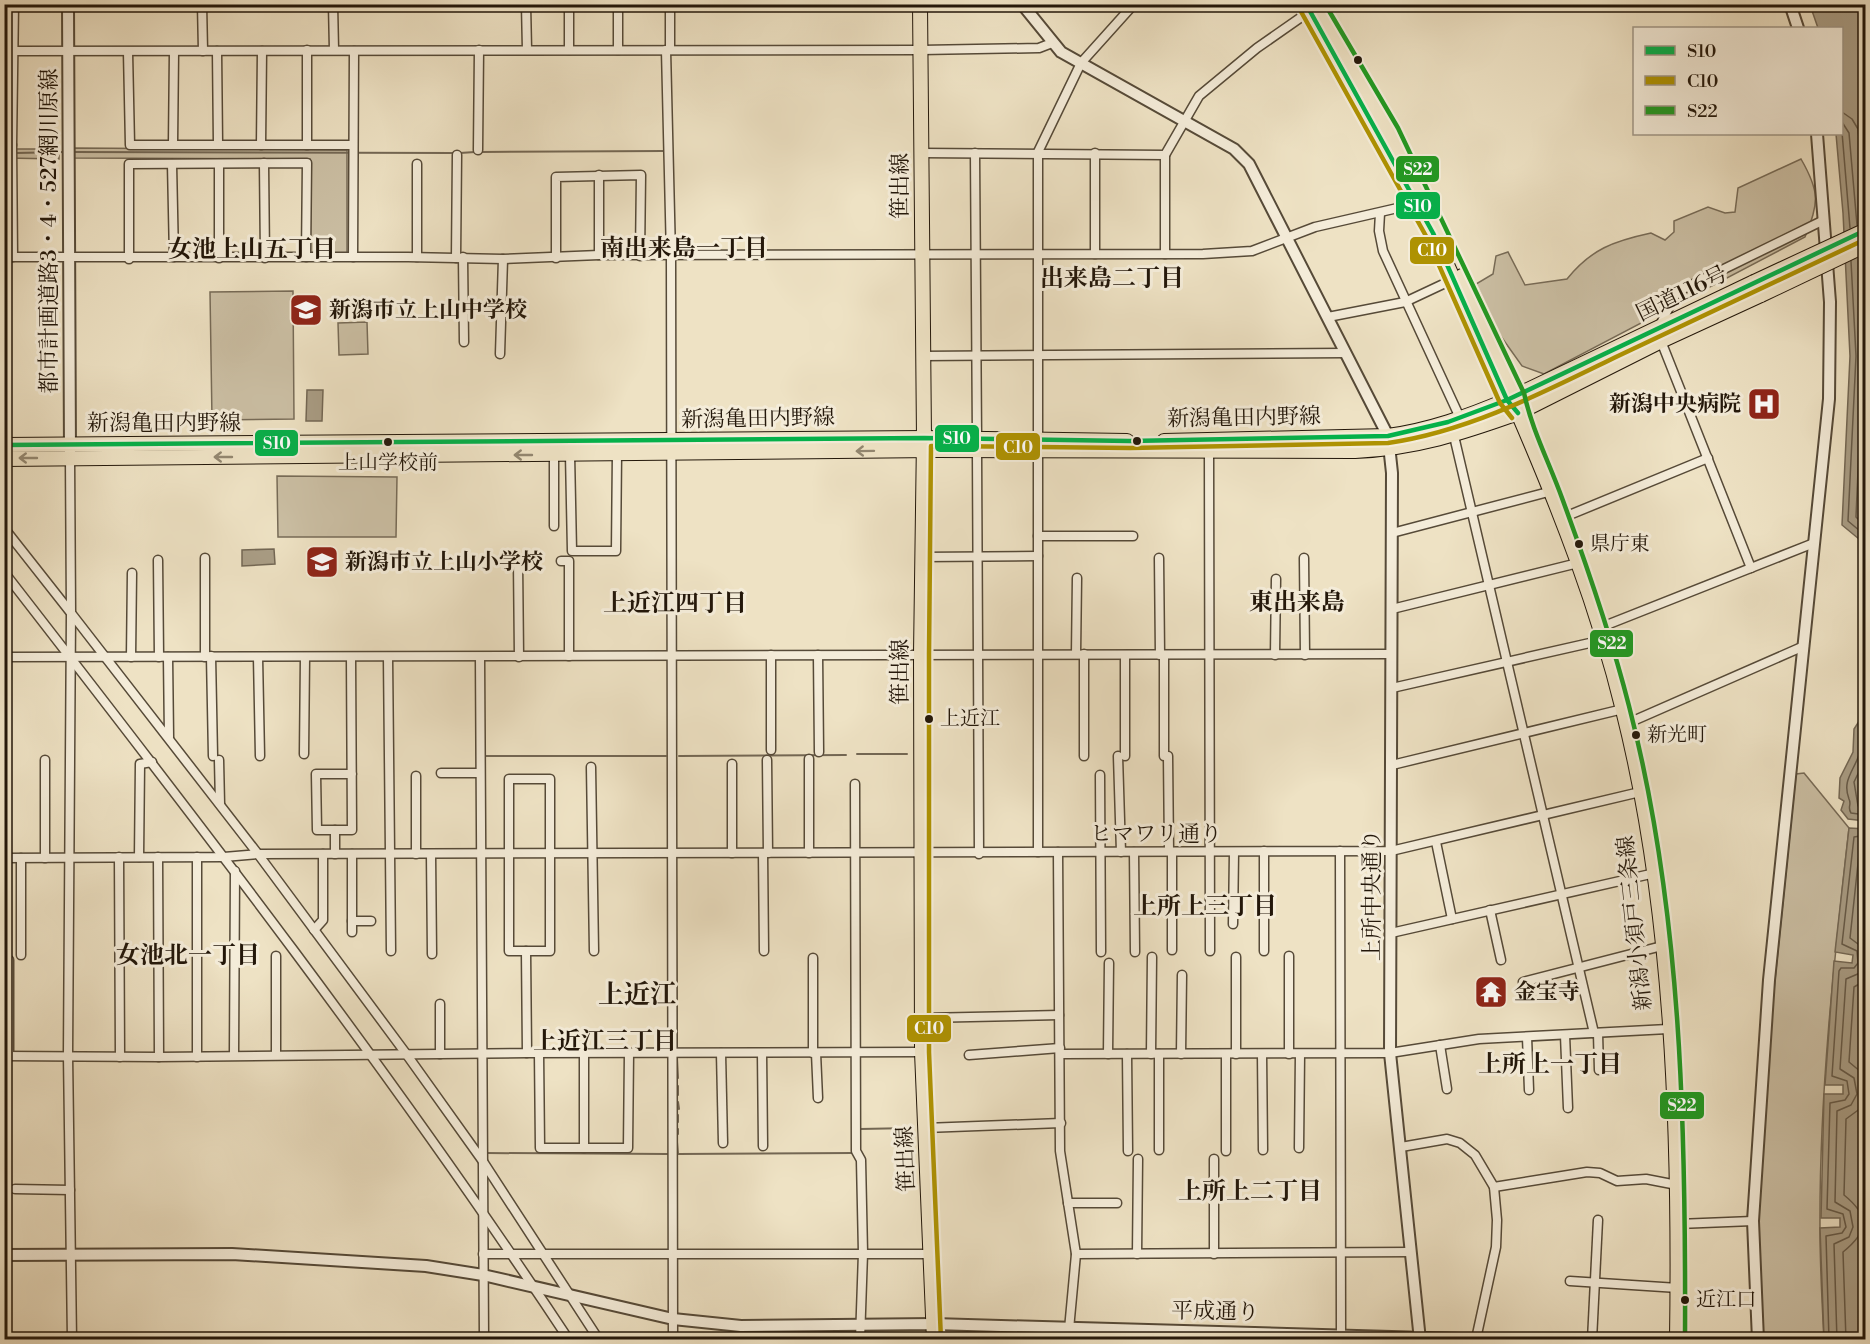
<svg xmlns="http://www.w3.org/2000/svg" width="1870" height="1344" font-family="'Libre Bodoni','Noto Serif JP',serif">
	<rect width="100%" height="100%" fill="#eee2c4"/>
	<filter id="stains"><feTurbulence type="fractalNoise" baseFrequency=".00333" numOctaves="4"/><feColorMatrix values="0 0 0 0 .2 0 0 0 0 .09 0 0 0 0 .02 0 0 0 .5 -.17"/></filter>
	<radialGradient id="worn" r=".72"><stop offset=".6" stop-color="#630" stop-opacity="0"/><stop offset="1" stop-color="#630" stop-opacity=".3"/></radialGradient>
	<!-- green -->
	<g fill="#cbbfa4" stroke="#776b57" stroke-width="1.5">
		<path d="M74,148L347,150V253L310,254V159L74,158Z"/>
		<path d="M4,149H59V159L5,158Z"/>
		<path d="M1801,159C1820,192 1819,202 1805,237L1544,374L1522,366L1500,335L1476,284L1493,274L1496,256L1508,252L1525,285L1567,279C1591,249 1614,241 1651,233L1665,240L1674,232V221L1708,207L1725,213L1735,212L1738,188Z"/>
		<path d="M293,291L294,419L212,420L210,292Z"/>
		<path d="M367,322L368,354L339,355L338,323Z"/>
		<path d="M277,476L397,477L396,537H278Z"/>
		<path d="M1804,773L1849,828C1834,961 1819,1096 1820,1231C1820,1267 1822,1303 1824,1339L1762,1340L1756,1222L1764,1088L1796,774Z"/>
	</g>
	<!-- water -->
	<g fill="#a99d85" stroke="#736754" stroke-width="1.5">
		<path d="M1810,5H1865V544L1842,525L1850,356L1843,213L1836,134H1842V28H1818Z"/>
		<path d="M307,390H323L322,421H306Z"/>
		<path d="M274,549L275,564L242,566V550Z"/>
		<path d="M1865,712V821L1848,819L1841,810L1844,801L1839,798L1840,778L1853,752L1854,729Z"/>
		<path d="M1849,828L1866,829L1865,1339H1824L1820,1228L1840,1227V1218H1821L1824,1094H1843V1085H1825L1834,961L1852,963L1853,955L1835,952Z"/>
	</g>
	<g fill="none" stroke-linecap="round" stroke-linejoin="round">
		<!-- shore -->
		<g stroke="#665a48" stroke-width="1.5">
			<path d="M1842,112L1852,119L1858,129L1866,210"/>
			<path d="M1842,122L1849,133L1857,225"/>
			<path d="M1842,132L1850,228"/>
			<path d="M1859,258L1863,356L1856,517L1866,527"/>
			<path d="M1851,261L1856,356L1848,521L1866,536"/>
			<path d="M1866,723C1858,734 1862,743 1859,755C1853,772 1842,781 1849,799C1852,805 1847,807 1851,813L1866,815"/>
			<path d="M1866,757L1854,782L1858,806L1866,807"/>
			<path d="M1866,843L1860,845L1850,938L1866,950"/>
			<path d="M1866,980L1854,987L1849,1062L1861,1072L1866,1084"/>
			<path d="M1829,1340L1826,1236L1842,1233L1846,1227L1843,1214L1827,1209L1830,1103L1845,1100L1849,1094L1847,1081L1832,1076L1839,971L1841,968H1854L1858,963L1857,951L1842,944L1854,837L1866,835"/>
			<path d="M1837,1340L1834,1244L1849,1237L1853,1227L1850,1211L1835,1202L1837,1111L1851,1105L1857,1094L1854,1078L1840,1069L1846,979L1860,973L1866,963"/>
			<path d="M1846,1340L1843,1252C1869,1231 1870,1216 1844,1195L1846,1119L1861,1108L1866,1095"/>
		</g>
		<!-- stream -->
		<g stroke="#736754" stroke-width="2">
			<path d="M73,152L454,153"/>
			<path d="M481,152L664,151"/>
			<path d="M16,153L64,152"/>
			<path d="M460,153L475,152"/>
			<path d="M857,754H907"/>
			<path d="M484,756H666"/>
			<path d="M679,756L846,755"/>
			<path d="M676,922L677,1048"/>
			<path d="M677,1058L678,1078"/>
			<path d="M678,1095V1086"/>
			<path d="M678,1102L679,1109"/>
			<path d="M678,1122V1115"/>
			<path d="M678,1129V1134"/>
			<path d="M860,1132V1129L912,1128"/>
			<path d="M677,1142L678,1154L853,1153"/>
			<path d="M486,1153L668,1154"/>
		</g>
		<defs>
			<g id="minor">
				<path d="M202,4L203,51"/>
				<path d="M333,4L334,50"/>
				<path d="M526,4L527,50"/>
				<path d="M569,4V50"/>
				<path d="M670,4V50"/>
				<path d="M202,6L286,4"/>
				<path d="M618,50V4"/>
				<path d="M666,50L671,256L673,1340"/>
				<path d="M4,51L921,50L1039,48L1052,43"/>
				<path d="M217,51L218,144"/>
				<path d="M128,52L130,145H353"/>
				<path d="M173,144L174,52"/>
				<path d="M4,145H12L14,4"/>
				<path d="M12,145L13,257"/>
				<path d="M261,145L262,51"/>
				<path d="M307,145V50"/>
				<path d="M478,150L479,50"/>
				<path d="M921,153L1165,155L1199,96L1257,48L1310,11"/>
				<path d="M975,153L977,439"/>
				<path d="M264,163L265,258"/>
				<path d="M172,164L174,257"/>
				<path d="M219,164V258"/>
				<path d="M417,164V257"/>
				<path d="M599,175V255"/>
				<path d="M1380,213L1379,231L1383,251L1461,420"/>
				<path d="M1095,254V153"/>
				<path d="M1165,254V155"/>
				<path d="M4,257H408L503,259L599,255L1203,254L1252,251L1315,227L1415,204"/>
				<path d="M353,257L354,51"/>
				<path d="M463,257L464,342"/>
				<path d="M456,258L457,155"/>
				<path d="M556,258V177L641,175L640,256"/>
				<path d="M129,259V164L307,163L306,257"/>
				<path d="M1328,317L1405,302L1454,279"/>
				<path d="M1660,325L1677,292L1824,220"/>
				<path d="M1661,341L1751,568"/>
				<path d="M500,354L503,259"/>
				<path d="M923,356L1346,353"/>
				<path d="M1454,436L1594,1033"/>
				<path d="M1209,450L1210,951"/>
				<path d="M977,451L979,854"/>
				<path d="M554,454V526"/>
				<path d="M570,454L572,551H616L617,453"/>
				<path d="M70,458L71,613L258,854L407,1055L482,1160L599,1340"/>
				<path d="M1562,518L1708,458"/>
				<path d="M4,528L71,613L68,1055L72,1340"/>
				<path d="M1392,533L1552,491"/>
				<path d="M1038,536H1133"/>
				<path d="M922,557L1038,556"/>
				<path d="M205,558V657"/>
				<path d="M1159,558L1160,655"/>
				<path d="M1304,558L1305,655"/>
				<path d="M158,560L159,657"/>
				<path d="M561,561H569V656"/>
				<path d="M518,562L519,657"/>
				<path d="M4,572C199,823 393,1074 569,1340"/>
				<path d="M1392,609L1578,563"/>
				<path d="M1599,628L1814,543"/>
				<path d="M1076,654L1077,578"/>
				<path d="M1084,654V756"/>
				<path d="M818,655L819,752"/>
				<path d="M1125,655V756"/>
				<path d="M1275,655L1276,579"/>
				<path d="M211,656L213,756"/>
				<path d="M4,657L1392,654"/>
				<path d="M131,657L132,573"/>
				<path d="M168,657L169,737"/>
				<path d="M258,657L260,756"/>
				<path d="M351,657L352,830H317L316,774H352"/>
				<path d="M388,657L391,951"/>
				<path d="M480,657L484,1340"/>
				<path d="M1392,688L1603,640"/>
				<path d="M1626,724L1804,646"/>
				<path d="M771,750V655"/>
				<path d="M304,754L305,657"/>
				<path d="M1118,756L1121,852"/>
				<path d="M1164,756V655"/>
				<path d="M1168,756L1169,851"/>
				<path d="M809,759V853"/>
				<path d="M45,760V858"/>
				<path d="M219,760L220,804"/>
				<path d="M767,760L768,853"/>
				<path d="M1392,765L1623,709"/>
				<path d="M591,767L594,951"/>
				<path d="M441,773H479"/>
				<path d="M1100,775L1101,952"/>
				<rect x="509" y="779" width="41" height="172"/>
				<path d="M855,784L856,1151L861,1160L863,1253L860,1340"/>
				<path d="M1436,842L1452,919"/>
				<path d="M1340,851L1341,1334"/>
				<path d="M1038,852V152L1081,63L1134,4"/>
				<path d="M1058,852L1060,1151L1076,1254L1068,1340"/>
				<path d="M1134,852L1135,952"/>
				<path d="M1172,852V950"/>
				<path d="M732,853V764"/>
				<path d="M763,853L764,951"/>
				<path d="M335,854V830"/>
				<path d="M416,854V776"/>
				<path d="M431,854L432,954"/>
				<path d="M119,857L120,1057"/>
				<path d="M139,857L140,764L152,762"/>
				<path d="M158,857L159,1057"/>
				<path d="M4,858L224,857L258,854L1391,851L1640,792"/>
				<path d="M21,858V955"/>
				<path d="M1490,910L1501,960"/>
				<path d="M352,921H371"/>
				<path d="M1233,924L1234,852"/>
				<path d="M314,930L323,920V854"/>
				<path d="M352,932V854"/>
				<path d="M1391,933L1655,873"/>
				<path d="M1264,951V851"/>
				<path d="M1236,957V1054"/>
				<path d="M813,958V1053"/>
				<path d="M9,960V1056"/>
				<path d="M1523,982L1662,946"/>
				<path d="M440,1004V1054"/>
				<path d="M923,1018L1059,1015"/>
				<path d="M1598,1033L1599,1070"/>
				<path d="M1565,1035L1568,1108"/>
				<path d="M1527,1037L1529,1090"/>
				<path d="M1440,1045L1447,1089"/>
				<path d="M527,1053L922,1052"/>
				<path d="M539,1053L540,1148H584"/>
				<path d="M584,1053V1148H628L629,1053"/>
				<path d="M721,1053L723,1143"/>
				<path d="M762,1053L763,1146"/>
				<path d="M816,1053L818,1098"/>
				<path d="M1061,1054L1390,1053L1479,1039L1668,1029"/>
				<path d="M1108,1054L1109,963"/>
				<path d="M1127,1054L1128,1151"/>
				<path d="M1151,1054L1152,957"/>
				<path d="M1159,1054V1150"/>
				<path d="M1181,1054L1182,975"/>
				<path d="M1262,1054L1263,1150"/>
				<path d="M1289,1054V956"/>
				<path d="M234,1055L235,871"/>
				<path d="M276,1055V956"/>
				<path d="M969,1055L1060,1048"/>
				<path d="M4,1056L159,1057L527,1053L526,951"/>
				<path d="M197,1057V857"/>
				<path d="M925,1128L1061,1123"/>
				<path d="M1401,1147L1447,1139L1460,1143L1475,1155L1494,1187L1497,1220L1496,1247L1476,1339"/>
				<path d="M1299,1148L1300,1054"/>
				<path d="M1226,1151V1055"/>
				<path d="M1214,1159V1254"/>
				<path d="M1494,1187L1587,1172L1600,1173L1617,1181L1646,1179L1677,1185"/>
				<path d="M15,1189L70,1190"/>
				<path d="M1068,1203H1117"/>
				<path d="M1678,1224L1753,1221"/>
				<path d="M483,1254H931"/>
				<path d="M1076,1254L1411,1252"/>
				<path d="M1137,1254L1138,1159"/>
				<path d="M1570,1281L1678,1288"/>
				<path d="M1592,1340L1598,1220"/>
			</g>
			<g id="tertiary">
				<path d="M68,4L70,452"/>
				<path d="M1022,4L1061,52L1234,149L1249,164L1388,436L1392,473L1390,1053L1420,1340"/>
				<path d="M1790,4L1798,28"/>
				<path d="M4,1255L232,1254L426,1266L483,1275L673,1319L741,1326L934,1324L1496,1340"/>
				<path d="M1758,1340L1753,1221L1769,980L1829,399L1830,302L1817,134"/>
			</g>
			<g id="primary">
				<path d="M920,4L924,438L921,654L922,1052L934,1340"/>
				<path d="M1164,441L1388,436C1430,430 1467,417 1507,400"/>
				<path d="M4,445L924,438L1127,441"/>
				<path d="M4,459L935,450L1355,451C1416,448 1462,433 1518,413C1560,510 1598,608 1623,710C1673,909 1680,1134 1677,1340"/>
			</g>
			<g id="trunk">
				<path d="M1306,4L1433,233L1507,400L1518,413"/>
				<path d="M1316,4L1391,131L1441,232"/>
				<path d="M1462,276L1517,396L1518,413"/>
				<path d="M1509,399L1754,282"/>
				<path d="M1518,413L1661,341L1761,295"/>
			</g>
		</defs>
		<!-- minor casing -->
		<use href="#minor" stroke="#564a38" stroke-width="11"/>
		<!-- tertiary casing -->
		<use href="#tertiary" stroke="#564a38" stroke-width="14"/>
		<!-- primary casing -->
		<use href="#primary" stroke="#23170a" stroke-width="16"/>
		<!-- trunk casing -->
		<use href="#trunk" stroke="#23170a" stroke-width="16"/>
		<!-- minor -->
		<use href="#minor" stroke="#f4ecd9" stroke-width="8"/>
		<!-- tertiary -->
		<use href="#tertiary" stroke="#f4ecd9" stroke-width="10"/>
		<!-- primary -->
		<use href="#primary" stroke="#eee2c4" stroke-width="14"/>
		<!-- trunk -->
		<use href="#trunk" stroke="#eee2c4" stroke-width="14"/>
		<defs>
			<g id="trunk-bridge">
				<path d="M1754,282L1866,230"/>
				<path d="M1761,295L1866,245"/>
			</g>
		</defs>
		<!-- trunk-bridge casing -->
		<use href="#trunk-bridge" stroke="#23170a" stroke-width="16" stroke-linecap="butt"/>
		<!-- trunk-bridge -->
		<use href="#trunk-bridge" stroke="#eee2c4" stroke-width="14"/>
		<defs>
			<g id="bus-1">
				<path d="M1306,4L1433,233L1507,400L1518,413"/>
				<path d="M4,445L924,438L1130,441L1388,436L1448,422L1507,400L1866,230"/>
			</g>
			<g id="bus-2">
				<path d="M1299,8L1426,236L1500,403L1512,418"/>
				<path d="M941,1340L929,1052V654L931,446L1130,448L1388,443C1470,431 1544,392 1618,356C1700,317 1783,278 1866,239"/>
			</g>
			<path id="bus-3" d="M1325,4L1398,128L1524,393C1532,430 1549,462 1562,498C1587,566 1611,635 1629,706C1682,911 1686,1129 1685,1340"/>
		</defs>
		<!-- bus-1 casing -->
		<use href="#bus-1" stroke="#f4ecd9" stroke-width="9"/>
		<!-- bus-2 casing -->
		<use href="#bus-2" stroke="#f4ecd9" stroke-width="9"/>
		<!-- bus-3 casing -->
		<use href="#bus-3" stroke="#f4ecd9" stroke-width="9"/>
		<!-- bus-1 -->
		<use href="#bus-1" stroke="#05b14a" stroke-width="4.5"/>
		<!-- bus-2 -->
		<use href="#bus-2" stroke="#ae9202" stroke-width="4.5"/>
		<!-- bus-3 -->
		<use href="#bus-3" stroke="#292" stroke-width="4.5"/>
	</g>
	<!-- one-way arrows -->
	<defs><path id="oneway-shaft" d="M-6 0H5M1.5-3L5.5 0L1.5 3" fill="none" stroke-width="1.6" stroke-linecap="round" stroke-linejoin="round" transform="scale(1.5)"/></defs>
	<g stroke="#938770">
		<use href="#oneway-shaft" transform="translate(865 451) rotate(179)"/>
		<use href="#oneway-shaft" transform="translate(523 455) rotate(180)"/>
		<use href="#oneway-shaft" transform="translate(223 457) rotate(180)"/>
		<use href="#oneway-shaft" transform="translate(28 458) rotate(180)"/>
	</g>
	<!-- icons -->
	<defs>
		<symbol id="school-square" viewBox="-11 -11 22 22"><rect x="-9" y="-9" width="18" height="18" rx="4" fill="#8f2418" stroke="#f4ecd9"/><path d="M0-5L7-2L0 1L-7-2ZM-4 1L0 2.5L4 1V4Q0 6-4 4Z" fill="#fff"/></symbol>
		<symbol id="hospital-square" viewBox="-11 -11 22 22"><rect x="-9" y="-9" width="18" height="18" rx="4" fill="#8f2418" stroke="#f4ecd9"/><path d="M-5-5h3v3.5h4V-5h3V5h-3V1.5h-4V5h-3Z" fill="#fff"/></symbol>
		<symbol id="temple-square" viewBox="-11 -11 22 22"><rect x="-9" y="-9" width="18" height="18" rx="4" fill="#8f2418" stroke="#f4ecd9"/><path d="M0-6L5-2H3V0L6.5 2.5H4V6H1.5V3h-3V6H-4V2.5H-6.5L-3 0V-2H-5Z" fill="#fff"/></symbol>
	</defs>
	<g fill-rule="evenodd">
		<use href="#school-square" x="287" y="291" width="38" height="38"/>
		<use href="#hospital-square" x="1745" y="385" width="38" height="38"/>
		<use href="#school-square" x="303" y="543" width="38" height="38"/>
		<use href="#temple-square" x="1472" y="973" width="38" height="38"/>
	</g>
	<!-- markers -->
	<g fill="#23170a" stroke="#f4ecd9" stroke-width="2">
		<circle cx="1358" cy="60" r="5"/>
		<circle cx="1137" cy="441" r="5"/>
		<circle cx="388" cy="442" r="5"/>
		<circle cx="1579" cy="544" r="5"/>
		<circle cx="929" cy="719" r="5"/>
		<circle cx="1636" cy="735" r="5"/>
		<circle cx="1685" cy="1300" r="5"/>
	</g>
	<g text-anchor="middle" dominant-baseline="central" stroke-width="6" stroke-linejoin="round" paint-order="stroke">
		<!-- bus labels -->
		<g font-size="20" fill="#23170a" stroke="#f4ecd9" text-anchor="start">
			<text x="388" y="463" text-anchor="middle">上山学校前</text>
			<text x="1590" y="544">県庁東</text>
			<text x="940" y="719">上近江</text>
			<text x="1647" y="735">新光町</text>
			<text x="1696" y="1300">近江口</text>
		</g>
		<!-- street labels -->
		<g font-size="22" fill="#23170a" stroke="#f4ecd9">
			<text transform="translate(900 186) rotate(-90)">笹出線</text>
			<text transform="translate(49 231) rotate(-90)">都市計画道路3・4・527網川原線</text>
			<text transform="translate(1682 294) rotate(-26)">国道116号</text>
			<text transform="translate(1244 418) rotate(-1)">新潟亀田内野線</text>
			<text transform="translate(758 419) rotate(-1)">新潟亀田内野線</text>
			<text x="164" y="423">新潟亀田内野線</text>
			<text transform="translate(900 672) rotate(-90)">笹出線</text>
			<text x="1156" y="834">ヒマワリ通り</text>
			<text transform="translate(1372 895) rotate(-90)">上所中央通り</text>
			<text transform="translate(1635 923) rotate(-96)">新潟小須戸三条線</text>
			<text transform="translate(906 1159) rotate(-92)">笹出線</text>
			<text transform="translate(1215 1312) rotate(1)">平成通り</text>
		</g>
		<!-- poi labels -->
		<g font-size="22" font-weight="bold" fill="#23170a" stroke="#f4ecd9" text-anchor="start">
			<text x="329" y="310">新潟市立上山中学校</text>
			<text x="1741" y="404" text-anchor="end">新潟中央病院</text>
			<text x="345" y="562">新潟市立上山小学校</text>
			<text x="1514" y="992">金宝寺</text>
		</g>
		<!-- neighbourhood labels -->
		<g font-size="24" font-weight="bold" fill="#23170a" stroke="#f4ecd9">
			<text x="684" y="249">南出来島一丁目</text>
			<text x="252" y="250">女池上山五丁目</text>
			<text x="1112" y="279">出来島二丁目</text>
			<text x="1297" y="603">東出来島</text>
			<text x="675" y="604">上近江四丁目</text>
			<text x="1205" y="907">上所上三丁目</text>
			<text x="188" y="956">女池北一丁目</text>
			<text x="605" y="1042">上近江三丁目</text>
			<text x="1550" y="1065">上所上一丁目</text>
			<text x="1250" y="1192">上所上二丁目</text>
		</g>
		<!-- quarter labels -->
		<g font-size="26" font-weight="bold" fill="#23170a" stroke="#f4ecd9">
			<text x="637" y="995">上近江</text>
		</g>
	</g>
	<g stroke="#f4ecd9" stroke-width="2">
		<rect x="1395" y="155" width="45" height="28" rx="6" fill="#292"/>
		<rect x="1395" y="191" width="46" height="29" rx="6" fill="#05b14a"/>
		<rect x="1409" y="236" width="46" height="29" rx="6" fill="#ae9202"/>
		<rect x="934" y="424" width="46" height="29" rx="6" fill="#05b14a"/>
		<rect x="254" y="429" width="45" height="28" rx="6" fill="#05b14a"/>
		<rect x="995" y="432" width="46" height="29" rx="6" fill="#ae9202"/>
		<rect x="1589" y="629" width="45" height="29" rx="6" fill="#292"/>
		<rect x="906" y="1014" width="46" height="29" rx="6" fill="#ae9202"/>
		<rect x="1659" y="1091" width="46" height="29" rx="6" fill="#292"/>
	</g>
	<g font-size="16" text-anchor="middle" font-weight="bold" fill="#fff">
		<text x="1418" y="175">S22</text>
		<text x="1418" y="212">S10</text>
		<text x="1432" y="256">C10</text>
		<text x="957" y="444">S10</text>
		<text x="277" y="449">S10</text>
		<text x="1018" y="453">C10</text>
		<text x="1612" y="649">S22</text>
		<text x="929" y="1034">C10</text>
		<text x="1682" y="1111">S22</text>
	</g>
	<!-- margin -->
	<rect width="1870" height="1344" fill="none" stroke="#eee2c4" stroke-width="24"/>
	<rect x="6" y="6" width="1858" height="1332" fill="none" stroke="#23170a" stroke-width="3"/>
	<rect x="12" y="12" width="1846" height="1320" fill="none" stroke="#23170a" stroke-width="1.5"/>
	<!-- legend -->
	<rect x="1633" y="27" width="210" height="108" fill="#f4ecd9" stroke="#a09786" stroke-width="1.5"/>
	<rect x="1645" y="46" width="30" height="9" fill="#05b14a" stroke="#a09786" stroke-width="1.5"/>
	<text x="1687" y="57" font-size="18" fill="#23170a">S10</text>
	<rect x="1645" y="76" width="30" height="9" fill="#ae9202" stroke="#a09786" stroke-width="1.5"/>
	<text x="1687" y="87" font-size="18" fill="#23170a">C10</text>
	<rect x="1645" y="106" width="30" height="9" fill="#229922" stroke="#a09786" stroke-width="1.5"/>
	<text x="1687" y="117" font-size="18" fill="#23170a">S22</text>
	<rect width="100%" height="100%" filter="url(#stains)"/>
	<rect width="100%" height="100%" fill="url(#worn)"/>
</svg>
